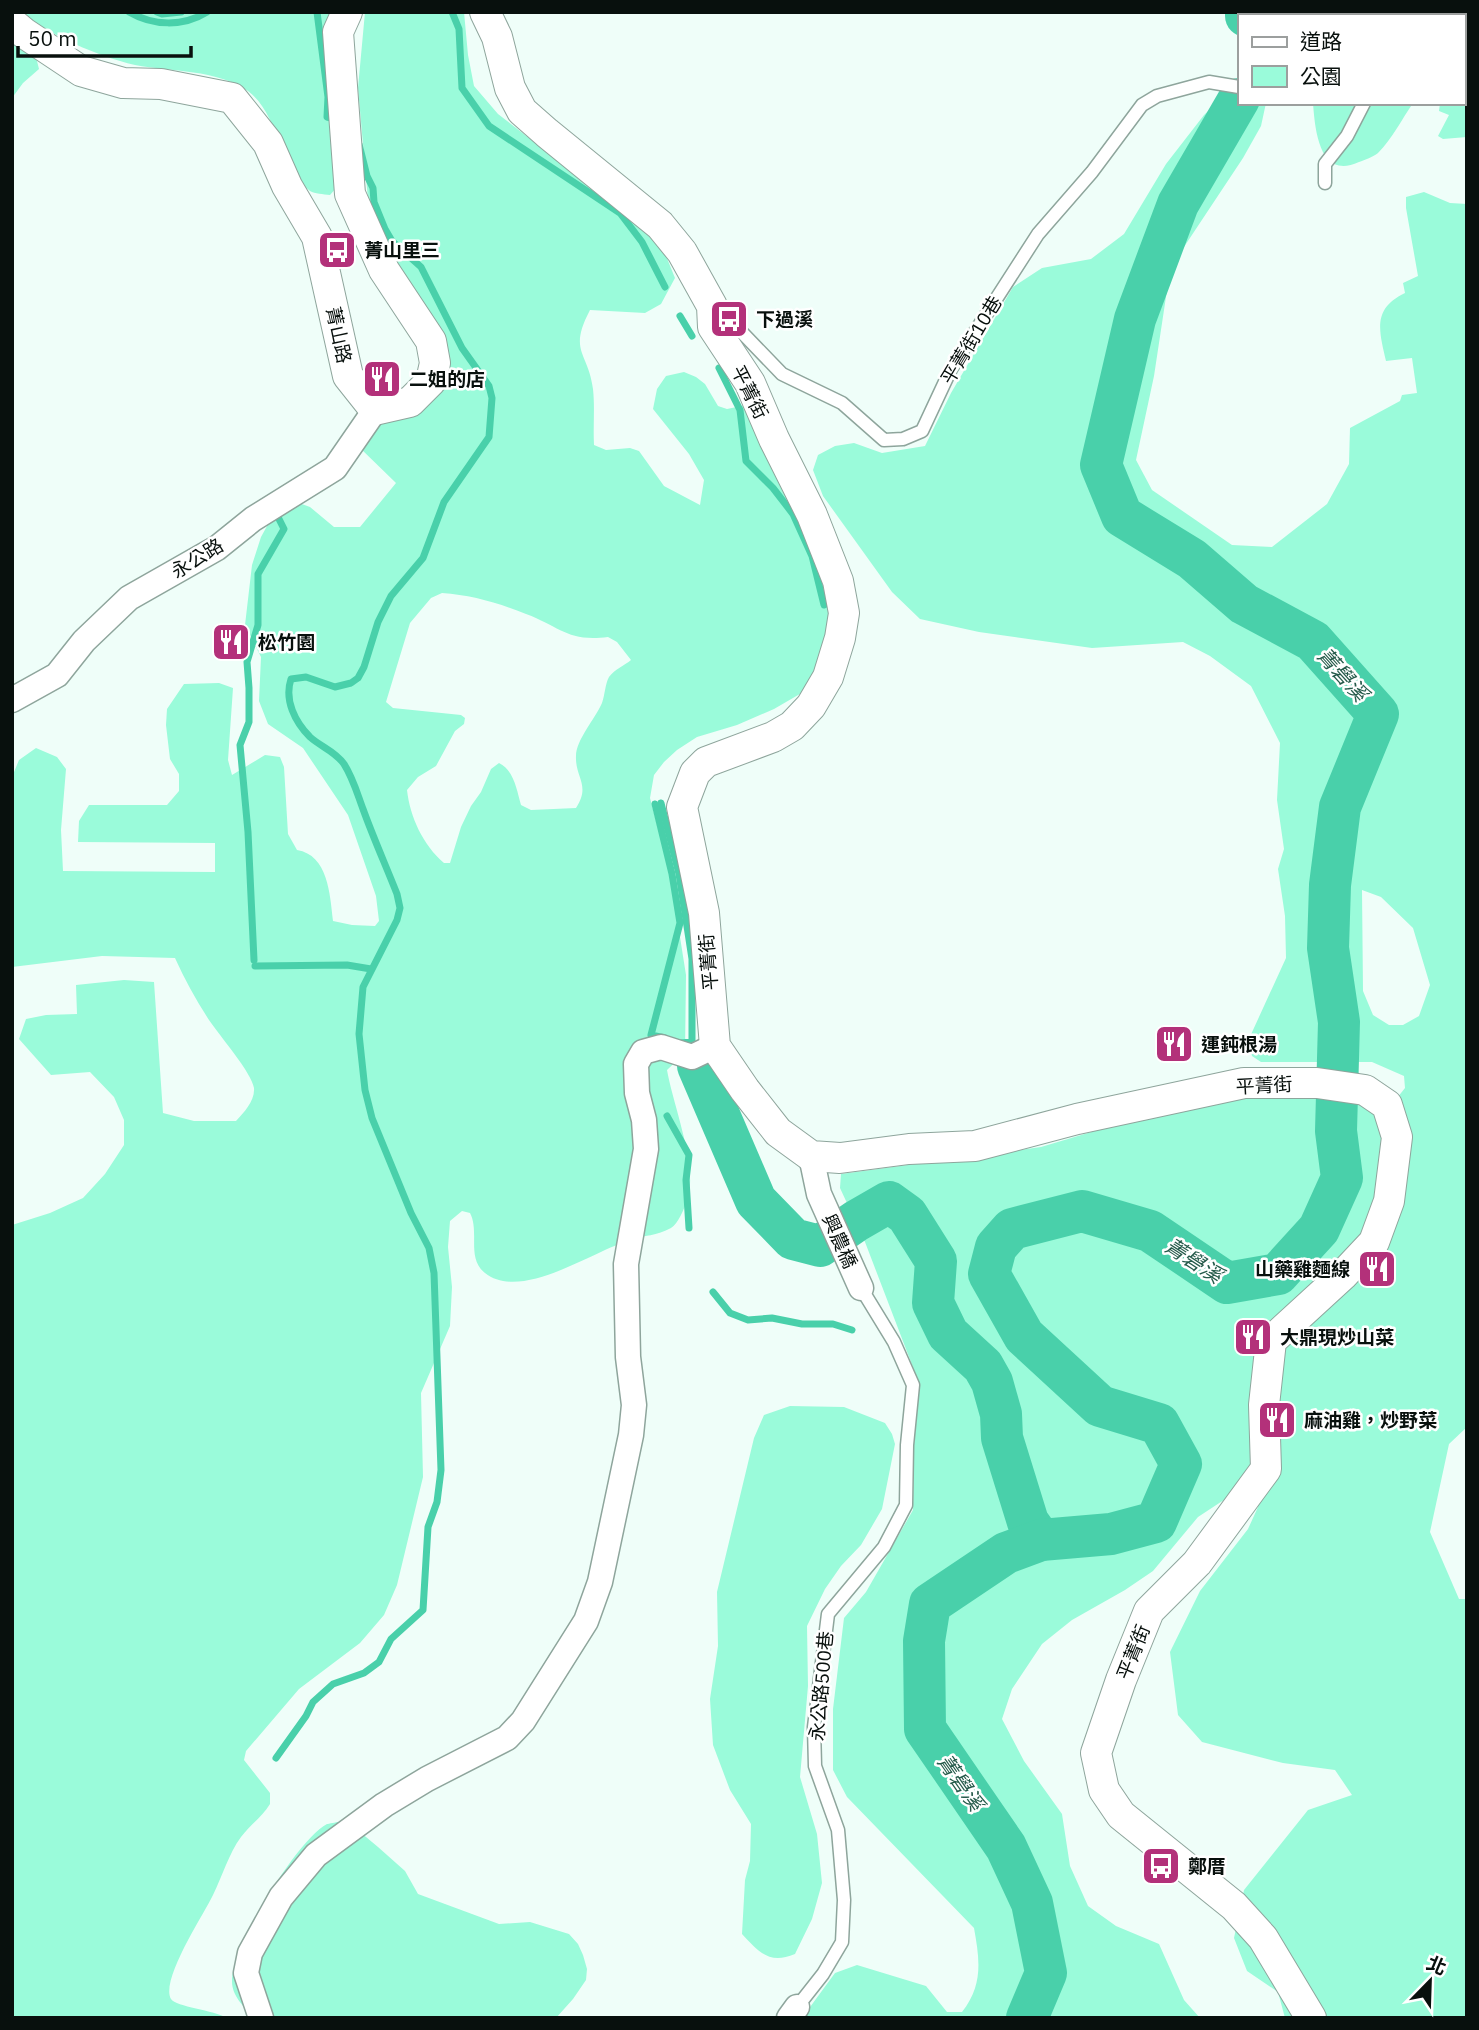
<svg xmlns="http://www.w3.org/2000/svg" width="1479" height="2030" font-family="'IBM Plex Sans','Noto Sans TC',sans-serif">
	<rect width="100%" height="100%" fill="#effef9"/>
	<!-- green -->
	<g fill="#9afbda" fill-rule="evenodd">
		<path d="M19,12H335L337,187L330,195C323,194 315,194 310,191C281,168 278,113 248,91C216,69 172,72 135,65C96,56 51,35 19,12Z"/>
		<path d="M365,12H464L468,55L474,86L498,114L643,227L664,251L675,278L661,304L645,313L590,310C568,352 588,351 593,389C595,408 593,426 594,445L606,450L630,448L639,451L664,486L700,505L704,480L689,454L653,409L657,389L666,376L684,372L696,377L705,384L718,406L727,409L751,404L836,585L829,648L805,691L774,709L737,725L697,737L677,750L664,762L654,775L650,798L670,874L686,975L685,1053L667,1070C673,1105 699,1169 687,1201C684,1209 678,1224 671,1228C657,1236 644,1235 630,1240C593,1251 521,1302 485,1273C466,1258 480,1232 470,1213L462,1211L450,1221L448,1247L452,1287L450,1326L421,1393L423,1477L397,1585L384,1615L360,1643L299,1689L246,1751L244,1760L270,1793V1804C262,1817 250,1825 241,1837C229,1853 222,1877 213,1895C204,1914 160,1980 171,1999C176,2007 214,2010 227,2018H12V1225L50,1213L83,1198L105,1174L124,1145V1120L114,1097L90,1072L51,1075L19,1039L26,1019L46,1015L77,1014L76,985L124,980L154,982L163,1113L194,1121H236C244,1112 255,1101 254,1088C252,1073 219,1035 209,1020C196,1000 185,980 175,958L102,956L12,967V777L19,760L36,748L57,757L66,769L61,830L63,871L215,872V843L78,842L79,821L89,805H167L179,791V774L170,759L166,725L167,709L184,684L219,683L233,688L228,760L232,775L265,755L280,757L284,767L288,834L297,850C328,855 330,894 333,921L352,925L375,926L379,921L376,896L348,815L303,748L268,724L259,701L261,657L245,625L252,565L261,537L272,517L299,503L310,507L334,527H360L396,483L359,447L379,417L429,400L409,288L369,211L358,88ZM442,593C471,595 499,603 526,614C561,627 567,642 608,637L617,642L631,660C625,665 614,670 609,677C605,684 605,695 602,703C595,719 576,740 576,756C575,778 591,785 576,808L531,810L521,805C517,791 514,770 499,763L491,769L481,792L471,806L461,827L450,863H444C423,845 410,817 407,790L418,777L436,766L455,731L464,724L465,718L461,715L393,708L386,702L410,623L431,598Z"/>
		<path d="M1255,12H1467V137L1443,139L1438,136L1449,115L1439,111L1440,103H1463V16H1255Z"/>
		<path d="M12,41L36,57L39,69L23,83L12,98Z"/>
		<path d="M1239,82V103H1266L1261,126L1243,158L1178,256L1169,277L1154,376L1136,460L1152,490L1232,545L1272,547L1327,504L1349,464L1350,428L1400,401L1402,395L1417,393L1412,358L1386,361C1379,330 1372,309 1405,293L1403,283L1418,276L1406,208V197L1424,192L1450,203L1467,204V1427L1449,1444L1430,1532L1459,1599H1467V2018H1285L1278,1992L1247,1971L1234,1938L1244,1890L1308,1810L1352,1795L1335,1770L1283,1763L1202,1742L1178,1715L1170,1652L1200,1591L1248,1529L1258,1507L1236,1492L1198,1517L1153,1571L1125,1590L1072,1620L1042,1644L1012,1689L1002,1719L1024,1761L1062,1814L1070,1866L1088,1906L1116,1926L1159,1944L1184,2000L1200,2018H802L835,1973L857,1965L926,1986L947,2012H962C983,1985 980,1961 974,1928L847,1797L833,1770V1709L844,1618L866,1592L913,1510L914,1418L919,1383L865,1242L840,1188L841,1174L1041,1147L1182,1105L1257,1097L1397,1098L1405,1088L1404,1076L1372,1062H1261L1252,1056L1248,1041L1286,958L1285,916L1278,869L1284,849L1277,800L1280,743L1251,686L1210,656L1183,642L1092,648L979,632L920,619L892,592L823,496L813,470L818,455L835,446L854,443L882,453L925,446L951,393L1013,287L1042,268L1091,259L1124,234L1166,164L1204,115ZM1362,890L1381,897L1413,928L1430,985L1419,1016L1403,1025H1389L1373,1015L1363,991Z"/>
		<path d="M1313,103H1413C1402,119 1392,139 1378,153C1373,157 1365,160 1359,162C1319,181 1315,129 1313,103Z"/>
		<path d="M790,1406L844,1407L885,1423L892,1434L895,1444L882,1509L861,1545L841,1566L825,1589L807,1626L808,1686L800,1777L817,1834L822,1883L812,1919L795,1954C769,1965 759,1952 742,1934L745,1880L750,1861L751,1824L730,1790L713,1745L710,1699L718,1646L717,1592L754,1438L764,1415Z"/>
		<path d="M338,1822L354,1827L378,1847L405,1871L418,1894L499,1924L530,1922L569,1934L578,1944L583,1955L587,1969L586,1980L573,1999L556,2018H252C244,2005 232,1997 232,1981C232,1946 297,1840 327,1824C328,1824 337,1822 338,1822Z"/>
	</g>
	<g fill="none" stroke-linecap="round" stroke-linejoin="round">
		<!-- stream -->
		<g stroke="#49d0aa" stroke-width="7">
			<path d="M129,12C153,26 183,27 207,12"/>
			<path d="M157,12L162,14L181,12"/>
			<path d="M317,12L328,97L327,117L331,118"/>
			<path d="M452,12L459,29L462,88L489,126L620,213L642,242L665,287"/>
			<path d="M680,316L692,336"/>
			<path d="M719,368L740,410L746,461L773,488L793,514L812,556L824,605"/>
			<path d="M661,803L679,874L692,959V1042L680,1043"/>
			<path d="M655,804L672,874L680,923L651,1035L665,1038"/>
			<path d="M254,960L248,832L240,745L249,722V688L247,662L258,625V574L284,529L278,517"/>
			<path d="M255,966L347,965L371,969"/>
			<path d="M667,1116L689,1155L686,1180L689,1228"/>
			<path d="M713,1292L730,1313L748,1320L772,1318L802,1324H833L852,1330"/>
			<path d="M276,1758L306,1716L313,1702L333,1684L364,1673L379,1662L391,1639L423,1610L428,1527L437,1502L441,1470L434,1273L429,1248L411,1213L372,1118L365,1090L359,1034L363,987L397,920L400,908L397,894C386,866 373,837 363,809C357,793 353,778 344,764C335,751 321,747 310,737C295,722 284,700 291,679L306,677L335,687L351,683L358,678L364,667L378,622L391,596L423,558L444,502L489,437L492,398L489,386L462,348L421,267L392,241L385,229L374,202L373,188L367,176L359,144"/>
		</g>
		<!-- river -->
		<g stroke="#49d0aa" stroke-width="42">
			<path d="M1246,12V16"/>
			<path d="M698,1066L756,1201L793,1239L820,1246L856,1221L889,1202L907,1215L936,1261L933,1303L948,1334L983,1366L992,1382L1001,1414L1002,1438L1028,1522L1041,1540"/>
			<path d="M1027,2018L1046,1973L1032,1903L1006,1847L925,1729L924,1641L930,1604L1006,1553L1041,1540L1111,1534L1156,1522L1181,1464L1159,1424L1100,1406L1024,1336L989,1274L996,1247L1012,1229L1082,1211L1150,1231L1227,1283L1278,1274L1319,1229L1342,1178L1336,1131L1339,1022L1328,948L1330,885L1340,807L1378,714L1313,641L1244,604L1192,559L1122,516L1101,465L1135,319L1178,204L1239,99"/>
		</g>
		<defs>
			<g id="service">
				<path d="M1325,183V164L1347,136L1364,103"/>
				<path d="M715,309L729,319L782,374L842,403L884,440L903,439L922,431L951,369L1038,234L1092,172L1142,105L1157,96L1209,82L1239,87"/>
				<path d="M797,2007L823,1974L842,1942L844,1900L838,1830L815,1766L814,1727L828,1614L884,1547L906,1505L907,1445L913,1385L894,1342L861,1288"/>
			</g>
			<g id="minor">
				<path d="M12,700L57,675L84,641L129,598L217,548L253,519L335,468L375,410"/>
				<path d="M811,1156L819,1194L861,1288"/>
				<path d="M261,2018L246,1973L250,1953L281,1897L316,1855L384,1805L427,1779L507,1738L523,1721L586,1621L600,1582L631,1435L634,1405L628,1357L626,1264L646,1149L644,1120L637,1093L636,1064L643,1052L661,1047L692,1057L715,1046"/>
				<path d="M789,2018L797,2007"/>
			</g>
			<g id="tertiary">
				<path d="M485,12L497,37L510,88L522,111L547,133L660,225L682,252L712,306L713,327L750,383L774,439L812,515L838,581L844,613L840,638L828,677L811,706L792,726L773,737L706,762L695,773L682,807L704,913L715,1046L745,1090L778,1132L811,1156L840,1158L909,1149L975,1146L1077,1119L1244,1083H1317L1365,1090L1387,1105L1397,1137L1389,1201L1374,1242L1343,1275L1271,1341L1264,1405L1266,1469L1197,1563L1149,1611L1121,1680L1096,1753L1104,1790L1121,1815L1234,1906L1263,1938L1311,2018"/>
				<path d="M12,23L24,33L81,71L123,83L161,84L232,98L268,143L287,186L317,237L348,376L375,410L410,402L431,381L435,363L431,341L384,270L350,194L338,32L347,12"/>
			</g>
		</defs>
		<!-- service casing -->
		<use href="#service" stroke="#8ea59c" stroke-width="15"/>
		<!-- minor casing -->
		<use href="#minor" stroke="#8ea59c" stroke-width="27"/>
		<!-- tertiary casing -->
		<use href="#tertiary" stroke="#8ea59c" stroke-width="32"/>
		<!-- service -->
		<use href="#service" stroke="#fff" stroke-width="12"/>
		<!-- minor -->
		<use href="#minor" stroke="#fff" stroke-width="24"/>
		<!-- tertiary -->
		<use href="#tertiary" stroke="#fff" stroke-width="30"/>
	</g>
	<!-- icons -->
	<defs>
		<symbol id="bus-square" viewBox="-11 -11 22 22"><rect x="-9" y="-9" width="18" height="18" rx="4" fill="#b3317a" stroke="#fff"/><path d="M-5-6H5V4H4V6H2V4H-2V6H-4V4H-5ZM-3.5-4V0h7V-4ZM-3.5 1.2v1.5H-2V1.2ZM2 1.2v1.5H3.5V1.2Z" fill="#fff"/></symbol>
		<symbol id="restaurant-square" viewBox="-11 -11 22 22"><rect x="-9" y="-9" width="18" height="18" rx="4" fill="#b3317a" stroke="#fff"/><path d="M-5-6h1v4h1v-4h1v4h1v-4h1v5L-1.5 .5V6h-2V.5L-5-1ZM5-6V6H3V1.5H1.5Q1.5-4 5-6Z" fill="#fff"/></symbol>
	</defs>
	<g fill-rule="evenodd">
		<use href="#bus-square" x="315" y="228" width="44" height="44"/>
		<use href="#bus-square" x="707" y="297" width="44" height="44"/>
		<use href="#restaurant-square" x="360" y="357" width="44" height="44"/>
		<use href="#restaurant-square" x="209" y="620" width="44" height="44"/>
		<use href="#restaurant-square" x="1152" y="1022" width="44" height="44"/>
		<use href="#restaurant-square" x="1355" y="1247" width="44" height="44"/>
		<use href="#restaurant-square" x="1231" y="1315" width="44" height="44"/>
		<use href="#restaurant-square" x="1255" y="1398" width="44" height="44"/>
		<use href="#bus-square" x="1139" y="1844" width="44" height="44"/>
	</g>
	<g text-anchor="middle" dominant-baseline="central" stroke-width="5" stroke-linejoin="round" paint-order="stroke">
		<!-- poi labels -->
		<g font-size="19" font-weight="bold" fill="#08100d" stroke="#fff" text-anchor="start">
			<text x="364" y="250">菁山里三</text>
			<text x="756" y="319">下過溪</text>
			<text x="409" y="379">二姐的店</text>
			<text x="258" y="642">松竹園</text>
			<text x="1201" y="1044">運鈍根湯</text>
			<text x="1350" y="1269" text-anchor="end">山藥雞麵線</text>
			<text x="1280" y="1337">大鼎現炒山菜</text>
			<text x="1304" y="1420">麻油雞，炒野菜</text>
			<text x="1188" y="1866">鄭厝</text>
		</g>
		<!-- street labels -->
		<g font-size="19" fill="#08100d" stroke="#fff">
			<text transform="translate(339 335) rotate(78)">菁山路</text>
			<text transform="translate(971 340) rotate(-59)">平菁街10巷</text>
			<text transform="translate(750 392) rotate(63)">平菁街</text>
			<text transform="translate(197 558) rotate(-32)">永公路</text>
			<text transform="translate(708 962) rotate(-95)">平菁街</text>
			<text transform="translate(1264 1085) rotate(-3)">平菁街</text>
			<text transform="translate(840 1241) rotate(66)">興農橋</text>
			<text transform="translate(1133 1652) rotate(-68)">平菁街</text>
			<text transform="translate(821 1686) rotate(-85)">永公路500巷</text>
		</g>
		<!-- water labels -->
		<g font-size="21" font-style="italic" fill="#265b4b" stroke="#fff">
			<text transform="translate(1343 674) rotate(48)">菁礐溪</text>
			<text transform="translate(1194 1260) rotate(33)">菁礐溪</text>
			<text transform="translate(961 1782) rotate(55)">菁礐溪</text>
		</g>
	</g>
	<!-- border -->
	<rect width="1479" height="2030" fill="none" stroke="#08100d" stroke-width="28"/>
	<!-- legend -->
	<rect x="1238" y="14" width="228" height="91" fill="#ffffff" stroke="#9c9f9e" stroke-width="2"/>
	<rect x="1252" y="37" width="35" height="10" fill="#ffffff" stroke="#9c9f9e" stroke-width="2"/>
	<text x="1300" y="49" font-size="21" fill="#08100d">道路</text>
	<rect x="1252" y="66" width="35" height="21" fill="#9afbda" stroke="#9c9f9e" stroke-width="2"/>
	<text x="1300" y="84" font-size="21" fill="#08100d">公園</text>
	<!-- north arrow -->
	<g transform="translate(1430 1981) rotate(23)" stroke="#ffffff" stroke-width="5" paint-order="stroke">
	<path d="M0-5L12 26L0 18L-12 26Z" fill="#08100d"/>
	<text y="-10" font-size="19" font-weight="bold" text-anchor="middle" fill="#08100d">北</text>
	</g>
	<!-- scale -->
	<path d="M18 46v10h173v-10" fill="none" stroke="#08100d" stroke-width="3.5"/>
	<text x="28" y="46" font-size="21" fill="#08100d" stroke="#ffffff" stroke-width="5" paint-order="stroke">50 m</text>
</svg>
